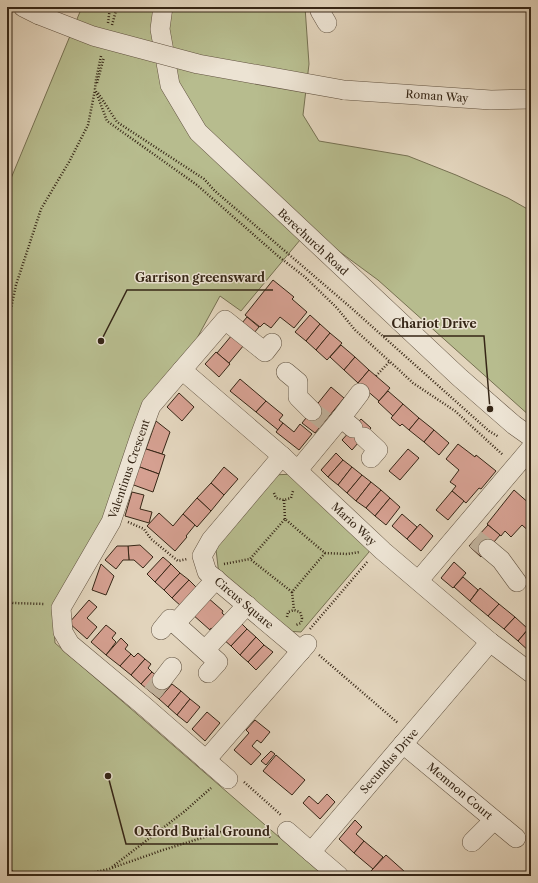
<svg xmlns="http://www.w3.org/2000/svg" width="538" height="883" font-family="'Libre Caslon Text',serif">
	<rect width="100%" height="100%" fill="#e2d4bc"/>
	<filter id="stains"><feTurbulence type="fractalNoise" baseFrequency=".005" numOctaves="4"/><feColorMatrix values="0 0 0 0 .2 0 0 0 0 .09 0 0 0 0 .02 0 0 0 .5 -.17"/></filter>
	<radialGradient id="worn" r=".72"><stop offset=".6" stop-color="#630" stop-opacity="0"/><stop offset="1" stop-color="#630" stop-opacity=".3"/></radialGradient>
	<!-- green -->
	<g fill="#b7bc8e" stroke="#767152">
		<path d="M82,7H305L309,64L303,115L319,141L408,156L456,175L508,198L531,211V417L378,280L325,241L310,228L241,311L220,296L196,340L147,401L106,519L53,614L55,643L324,876H7V188Z"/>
		<path d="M296,474L371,537L369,552L301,632L286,631L219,575L215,541L271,475Z"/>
	</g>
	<!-- building -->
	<g fill="#d5a091" stroke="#362616">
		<path d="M273,280L294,297L292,299L307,312L294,328L280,317L271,328L264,323L260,327L245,315Z"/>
		<path d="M310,315L320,324L306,341L295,332Z"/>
		<path d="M247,317L259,327L244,345L232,335Z"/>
		<path d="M320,324L330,333L316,350L306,341Z"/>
		<path d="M330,333L342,343L327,360L316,350Z"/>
		<path d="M232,335L244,345L229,363L217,353Z"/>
		<path d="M341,345L355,357L344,370L330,357Z"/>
		<path d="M216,352L230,364L219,377L205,364Z"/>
		<path d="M355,357L369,370L358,383L344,370Z"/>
		<path d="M369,370L390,388L379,401L358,383Z"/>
		<path d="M240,379L266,401L256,412L230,391Z"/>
		<path d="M331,387L344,398L315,433L302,423Z"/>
		<path d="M388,391L403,404L393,416L378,402Z"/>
		<path d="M179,393L194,407L182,421L167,407Z"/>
		<path d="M266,401L283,415L279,420L283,423L278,430L256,412Z"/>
		<path d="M403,404L419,418L409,430L402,424L400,426L391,418Z"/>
		<path d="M419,418L434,430L424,442L409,430Z"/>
		<path d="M361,419L371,428L352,450L342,440Z"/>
		<path d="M156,421L170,432L162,454L146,449Z"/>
		<path d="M283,423L294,432L300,424L312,434L299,450L276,432Z"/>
		<path d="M434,430L449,443L439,455L424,442Z"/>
		<path d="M458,444L475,457L476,455L496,471L481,489L479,488L466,503L452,491L456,486L450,482L459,470L446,459Z"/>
		<path d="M143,448L165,455L159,474L137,466Z"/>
		<path d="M408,449L419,458L400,480L389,471Z"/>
		<path d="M336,453L343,460L328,477L321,470Z"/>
		<path d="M343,460L352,467L338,485L328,477Z"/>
		<path d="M137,466L159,474L153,492L131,484Z"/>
		<path d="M224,467L238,479L224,495L211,483Z"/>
		<path d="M352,467L362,475L347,493L338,485Z"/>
		<path d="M362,475L371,482L356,501L347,493Z"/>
		<path d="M371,482L381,490L366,508L356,501Z"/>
		<path d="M211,483L224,495L211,511L197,498Z"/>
		<path d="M381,490L390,498L375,516L366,508Z"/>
		<path d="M514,490L531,505V533L522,525L511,537L505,531L501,536L487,524Z"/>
		<path d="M452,491L464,501L448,520L436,510Z"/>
		<path d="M132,492L144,495L140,509L152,512L149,523L125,516Z"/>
		<path d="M197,498L211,511L197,527L183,514Z"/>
		<path d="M390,498L400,507L386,525L375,516Z"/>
		<path d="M159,513L173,526L183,514L195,525L186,536L187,537L175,551L147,526Z"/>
		<path d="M402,514L417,527L407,539L392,526Z"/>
		<path d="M420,524L433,536L421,551L407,539Z"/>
		<path d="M488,525L500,535L481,557L469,546Z"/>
		<path d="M140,545L153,557L143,568L134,560H129L128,546Z"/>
		<path d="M117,546H128L129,560H123L116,569L105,560Z"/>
		<path d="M163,557L171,564L155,582L147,574Z"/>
		<path d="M454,562L466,573L453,588L441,578Z"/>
		<path d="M101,564L114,576L106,595L92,590Z"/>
		<path d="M171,564L180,573L164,590L155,582Z"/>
		<path d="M180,573L189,580L172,598L164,590Z"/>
		<path d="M463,577L478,590L470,601L454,587Z"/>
		<path d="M189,580L197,588L181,606L172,598Z"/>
		<path d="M480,588L499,604L488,616L470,601Z"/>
		<path d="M207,597L223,611L222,613L235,625L223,638L211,628L210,630L192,614Z"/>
		<path d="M89,600L97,607L87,618L97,627L87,639L69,623Z"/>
		<path d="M499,604L515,617L504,629L488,616Z"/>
		<path d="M515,617L528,629L518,641L504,629Z"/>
		<path d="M239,621L247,629L231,646L223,639Z"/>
		<path d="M106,625L116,633L112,638L116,642L106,655L91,642Z"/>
		<path d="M531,626V653L518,641Z"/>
		<path d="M247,629L256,637L240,655L231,646Z"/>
		<path d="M256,637L264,645L248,662L240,655Z"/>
		<path d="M121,638L128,645L125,649L131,654L120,666L106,655Z"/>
		<path d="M264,645L273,652L256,670L248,662Z"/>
		<path d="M138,653L145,659L131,675L120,666L131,654L134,657Z"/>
		<path d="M145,659L151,664L148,668L152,672L141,684L131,675Z"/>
		<path d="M152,672L170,687L159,699L141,684Z"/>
		<path d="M172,684L181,691L168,707L159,699Z"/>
		<path d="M181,691L190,699L177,715L168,707Z"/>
		<path d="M190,699L200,707L187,723L177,715Z"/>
		<path d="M207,712L220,723L205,741L192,729Z"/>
		<path d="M255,720L270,732L261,743L257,740L252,746L261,754L251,765L234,750L249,733L246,730Z"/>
		<path d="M271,751L275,754L266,765L261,761Z"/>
		<path d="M276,755L305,780L292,795L263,771Z"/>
		<path d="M327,794L335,802L320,819L303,803L309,796L318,804Z"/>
		<path d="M355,820L362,827L356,834L364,841L354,853L339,839Z"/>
		<path d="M364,841L383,857L373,869L354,853Z"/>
		<path d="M386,855L405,872L401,876H377L371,871Z"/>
	</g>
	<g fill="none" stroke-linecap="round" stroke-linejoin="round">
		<!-- minor-tunnel -->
		<g stroke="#c0b19b" stroke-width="19" stroke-dasharray="19 10" stroke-linecap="butt">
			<path d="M312,411L325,421"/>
			<path d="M475,539L488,549"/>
			<path d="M152,693L162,680"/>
		</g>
		<defs>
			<g id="minor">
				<path d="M23,7L39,15"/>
				<path d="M163,7L160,29L170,85L198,132L459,377L514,425L531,437"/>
				<path d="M320,7V11L327,23"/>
				<path d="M344,90L491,100L531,99"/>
				<path d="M182,370L282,456L383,551L490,642L531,673"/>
				<path d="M286,372L298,382V397L312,411"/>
				<path d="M341,418L360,393"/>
				<path d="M364,437L378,450L371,458"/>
				<path d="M282,456L211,540L202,556L207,572L301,651"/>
				<path d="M298,470L341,418L353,428"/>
				<path d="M488,549L501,560L517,582"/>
				<path d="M419,580L531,448"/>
				<path d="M175,624L216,579"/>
				<path d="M161,630L170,619L218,662L208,673"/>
				<path d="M205,650L247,605"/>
				<path d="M162,680L172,667"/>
				<path d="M403,744L516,838"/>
				<path d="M206,760L307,644"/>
				<path d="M228,779L143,705L70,644L63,632L61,608L111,522L141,433L151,406L225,320L265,352L272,343"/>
				<path d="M287,831L311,852"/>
				<path d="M472,842L494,820"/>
				<path d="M339,876L311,852L490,642"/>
			</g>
		</defs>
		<!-- minor casing -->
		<use href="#minor" stroke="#615240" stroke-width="20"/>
		<!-- path -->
		<g stroke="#362616" stroke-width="2.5" stroke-dasharray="1 2" stroke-linecap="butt">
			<path d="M108,23L110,7"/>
			<path d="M112,25L117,7"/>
			<path d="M101,56L96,80L95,89L107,121L197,185L278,256L305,277L337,308L355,330L397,368L413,383L455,411L503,455"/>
			<path d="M97,83L104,57"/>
			<path d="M98,93L117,122L204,179L215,191L349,306L489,431L499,437"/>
			<path d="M7,327L16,285L41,209L69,162L88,125L95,90"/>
			<path d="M376,376L390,361"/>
			<path d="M274,493L276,498L284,500L291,498L293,491"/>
			<path d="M284,500L285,519"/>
			<path d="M128,522L144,529L151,539L178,561L187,559"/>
			<path d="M325,553L292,592L250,559L285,519L325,553L347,554L360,552"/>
			<path d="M224,564L250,559"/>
			<path d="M292,592L294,610"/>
			<path d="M7,600L13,603L45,604"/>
			<path d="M287,617L288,612L294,610L300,612L302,618L301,623L296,625"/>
			<path d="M310,629L368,561"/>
			<path d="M319,655L398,723"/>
			<path d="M244,782L282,816"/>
			<path d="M7,867L18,876"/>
			<path d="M112,867L185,811L211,788"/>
			<path d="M77,876L109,869L163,850L221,832L260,831L272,838"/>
		</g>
		<!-- minor -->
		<use href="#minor" stroke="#ece3d3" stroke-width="19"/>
		<defs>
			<path id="minor-bridge" d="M39,15L93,36L198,64L344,90"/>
		</defs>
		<!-- minor-bridge casing -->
		<use href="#minor-bridge" stroke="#615240" stroke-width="20" stroke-linecap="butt"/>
		<!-- minor-bridge -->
		<use href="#minor-bridge" stroke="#ece3d3" stroke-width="19"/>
	</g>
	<g text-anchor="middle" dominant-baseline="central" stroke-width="3" stroke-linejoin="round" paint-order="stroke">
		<!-- street labels -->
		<g font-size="11" fill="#362616" stroke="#ece3d3">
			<text transform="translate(437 96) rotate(4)">Roman Way</text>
			<text transform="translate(313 242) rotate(43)">Berechurch Road</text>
			<text transform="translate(129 469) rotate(-71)">Valentinus Crescent</text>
			<text transform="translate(354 524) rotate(43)">Mario Way</text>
			<text transform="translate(244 603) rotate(40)">Circus Square</text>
			<text transform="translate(389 761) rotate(-49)">Secundus Drive</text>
			<text transform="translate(460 791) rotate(40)">Memnon Court</text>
		</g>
	</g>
	<!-- callouts -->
	<path fill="none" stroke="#362616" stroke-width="1.5" d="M101 341L127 290H273M490 409L484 336H383M108 776L126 844H278"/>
	<g fill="#362616" stroke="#ece3d3" stroke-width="1.5">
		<circle cx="101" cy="341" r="4"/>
		<circle cx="490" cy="409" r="4"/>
		<circle cx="108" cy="776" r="4"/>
	</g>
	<g font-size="12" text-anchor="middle" font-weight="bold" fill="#362616" stroke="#ece3d3" stroke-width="3" stroke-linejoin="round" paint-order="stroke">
		<text x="200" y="282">Garrison greensward</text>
		<text x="434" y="328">Chariot Drive</text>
		<text x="202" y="836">Oxford Burial Ground</text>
	</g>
	<!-- margin -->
	<rect width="538" height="883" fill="none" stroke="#e2d4bc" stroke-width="24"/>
	<rect x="8" y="8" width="522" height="867" fill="none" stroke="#362616" stroke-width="2"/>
	<rect x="12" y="12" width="514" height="859" fill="none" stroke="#362616"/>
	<rect width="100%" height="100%" filter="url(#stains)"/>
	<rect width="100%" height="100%" fill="url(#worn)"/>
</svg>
